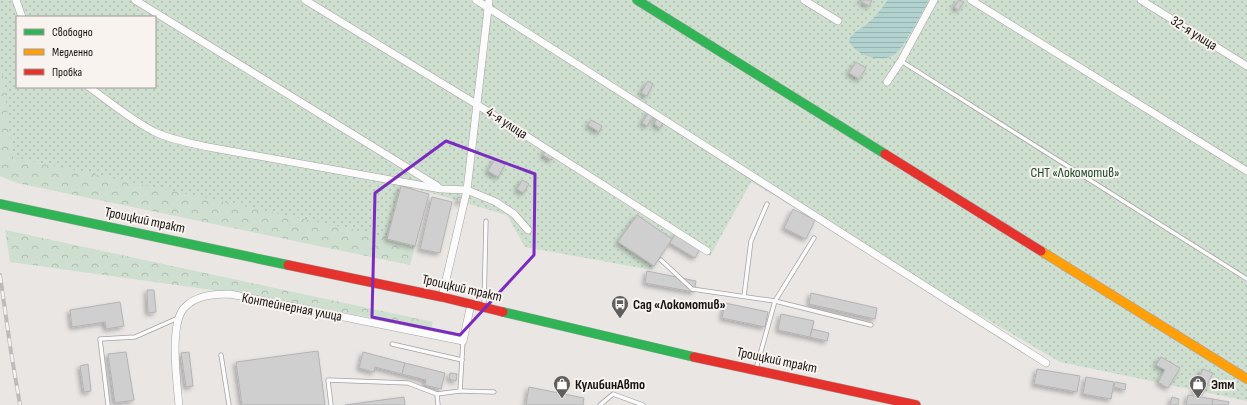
<svg xmlns="http://www.w3.org/2000/svg" width="1247" height="405" font-family="'Sofia Sans Condensed',sans-serif">
	<defs>
		<pattern id="grass-dots" width="8" height="8" patternUnits="userSpaceOnUse"><rect width="8" height="8" fill="#cedecf"/><path d="M2 2h.1M6 6h.1" fill="none" stroke="#b0beb1" stroke-width="1.8" stroke-linecap="round"/></pattern>
		<pattern id="forest-crowns" width="20" height="18" patternUnits="userSpaceOnUse"><rect width="20" height="18" fill="#cedecf"/><path d="M2 6a3 3 0 1 1 6 0M12 15a3 3 0 1 1 6 0" fill="none" stroke="#b0beb1"/></pattern>
		<pattern id="water-rules" width="6" height="5" patternUnits="userSpaceOnUse"><rect width="6" height="5" fill="#b2d2d0"/><path d="M0 2.5h6" fill="none" stroke="#98b3b2"/></pattern>
		<filter id="shadow"><feDropShadow dx="-2.5" dy="2.5" stdDeviation="2" flood-color="#0004"/></filter>
	</defs>
	<rect width="100%" height="100%" fill="#e9e6e4"/>
	<!-- grass -->
	<path fill="url(#grass-dots)" fill-rule="evenodd" d="M0,0H1247V401L1060,362L751,182L710,256L667,237L652,270L525,247L507,215L414,188L400,246L13,162L0,107ZM17,17H155V87H17Z"/>
	<!-- forest -->
	<g fill="url(#forest-crowns)">
		<path d="M2,71L13,157L416,243L410,265L17,183L0,176V72Z"/>
		<path d="M5,230L433,322L431,329L263,297L10,262Z"/>
	</g>
	<!-- water -->
	<path fill="url(#water-rules)" d="M888,0H929C922,12 904,48 894,55C885,60 876,59 867,56C859,53 851,47 849,40C853,32 859,30 866,25C875,18 881,9 888,0Z"/>
	<!-- building -->
	<g fill="#d0cfcf" stroke="#b5b3b4" filter="url(#shadow)">
		<path d="M859,0H872L869,6Z"/>
		<path d="M959,0L964,2L958,10L954,7Z"/>
		<path d="M856,62L866,68L859,79L849,73Z"/>
		<path d="M648,81L653,84L647,96L641,93Z"/>
		<path d="M650,110L655,113L647,126L642,123Z"/>
		<path d="M659,115L665,119L660,128L654,124Z"/>
		<path d="M591,120L602,126L599,132L588,125Z"/>
		<path d="M547,148L555,153L551,160L543,155Z"/>
		<path d="M495,159L505,165L498,177L488,171Z"/>
		<path d="M522,180L529,184L523,193L517,189Z"/>
		<path d="M401,186L429,194L415,246L387,239Z"/>
		<path d="M432,197L452,202L440,253L420,249Z"/>
		<path d="M458,197L462,198L461,203L457,202Z"/>
		<path d="M793,209L815,220L806,239L784,228Z"/>
		<path d="M637,215L672,239L654,266L618,242Z"/>
		<path d="M675,234L700,249L695,258L670,243Z"/>
		<path d="M647,271L696,281L694,292L645,283Z"/>
		<path d="M147,290H154L156,312L148,313Z"/>
		<path d="M811,293L877,308L875,319L809,304Z"/>
		<path d="M120,302L124,326L106,329L105,322L72,327L70,310Z"/>
		<path d="M725,303L768,312L765,327L722,318Z"/>
		<path d="M781,314L814,321L810,337L778,330Z"/>
		<path d="M812,329L829,333L827,341L810,337Z"/>
		<path d="M318,351L325,405H242L236,362Z"/>
		<path d="M126,352L134,400L115,403L108,354Z"/>
		<path d="M189,352L193,386L186,387L181,353Z"/>
		<path d="M363,352L405,363L402,374L375,367L374,372L359,368Z"/>
		<path d="M1161,357L1180,368L1168,388L1158,382L1165,370L1156,365Z"/>
		<path d="M405,363L445,373L441,389L425,385L426,380L402,374Z"/>
		<path d="M88,364L91,391L84,392L80,366Z"/>
		<path d="M1037,369L1080,376L1077,392L1034,384Z"/>
		<path d="M1203,369L1213,373L1202,395L1193,391Z"/>
		<path d="M450,373L457,374L456,381L449,379Z"/>
		<path d="M1086,377L1114,382L1111,399L1083,394Z"/>
		<path d="M1115,382L1126,384L1125,390L1114,387Z"/>
		<path d="M529,387L584,398L583,405H526Z"/>
		<path d="M1188,395L1213,399L1212,405H1186Z"/>
		<path d="M404,397L405,405H345Z"/>
		<path d="M1172,397L1179,399L1178,405H1170Z"/>
		<path d="M1213,399L1229,402L1228,405H1212Z"/>
	</g>
	<g fill="none" stroke-linecap="round" stroke-linejoin="round">
		<defs>
			<g id="lane">
				<path d="M901,61L1247,279"/>
				<path d="M661,260L692,289L775,301L871,325"/>
				<path d="M744,296L751,241L767,204"/>
				<path d="M484,306L486,221"/>
				<path d="M392,344L462,360"/>
				<path d="M221,355L229,405"/>
				<path d="M756,369L775,301L814,238"/>
				<path d="M460,391L494,392"/>
				<path d="M437,394L438,405"/>
				<path d="M108,405L100,339L135,337L178,318"/>
				<path d="M331,405L328,380L408,383L437,394L460,391L463,341"/>
				<path d="M600,405L613,394L643,405"/>
			</g>
			<g id="street">
				<path d="M16,0L22,17"/>
				<path d="M135,0L437,186"/>
				<path d="M305,0L476,104L707,251"/>
				<path d="M476,0L1046,363"/>
				<path d="M804,0L838,21"/>
				<path d="M971,0L1247,171"/>
				<path d="M1141,0L1247,66"/>
				<path d="M887,82L901,61L934,0"/>
				<path d="M89,87C110,102 131,120 155,132C171,140 191,143 208,147L441,189L467,190L496,202L514,214L528,230"/>
				<path d="M442,297L467,190L489,0"/>
				<path d="M179,405C177,383 169,325 184,308C196,295 214,294 230,294L463,341L471,304"/>
			</g>
			<g id="fast">
				<path d="M637,0L885,154"/>
				<path d="M0,204L288,265"/>
				<path d="M503,312L694,357"/>
			</g>
			<path id="slow" d="M1041,251L1247,379"/>
			<g id="jam">
				<path d="M885,154L1041,251"/>
				<path d="M288,265L442,297L503,312"/>
				<path d="M694,357L916,405"/>
			</g>
		</defs>
		<!-- lane casing -->
		<use href="#lane" stroke="#a6a3a2" stroke-width="5"/>
		<!-- street casing -->
		<use href="#street" stroke="#a6a3a2" stroke-width="8"/>
		<!-- fast casing -->
		<use href="#fast" stroke="#a6a3a2" stroke-width="10"/>
		<!-- slow casing -->
		<use href="#slow" stroke="#a6a3a2" stroke-width="10"/>
		<!-- jam casing -->
		<use href="#jam" stroke="#a6a3a2" stroke-width="10"/>
		<!-- lane -->
		<use href="#lane" stroke="#fcfbfb" stroke-width="3.5"/>
		<!-- street -->
		<use href="#street" stroke="#fcfbfb" stroke-width="7"/>
		<!-- fast -->
		<use href="#fast" stroke="#30b455" stroke-width="9"/>
		<!-- slow -->
		<use href="#slow" stroke="#ff9f0a" stroke-width="9"/>
		<!-- jam -->
		<use href="#jam" stroke="#e5322d" stroke-width="9"/>
		<defs>
			<path id="rail" d="M0,275L11,352L20,405"/>
		</defs>
		<!-- rail casing -->
		<use href="#rail" stroke="#bdbcbc" stroke-width="4"/>
		<!-- rail -->
		<use href="#rail" stroke="#f9f3ef" stroke-width="2.5" stroke-dasharray="8" stroke-linecap="butt"/>
	</g>
	<!-- marked area -->
	<path fill="none" stroke="#7b2cbf" stroke-width="3" stroke-linejoin="round" d="M446,141L535,174L534,255L460,335L372,317L375,193Z"/>
	<!-- icons -->
	<defs>
		<symbol id="bus-pin" viewBox="-11 -11 22 30"><path d="M0 17L-7.5 6A9.5 9.5 0 1 1 7.5 6Z" fill="#605e5c" stroke="#f9f3ef"/><path d="M-5-6H5V4H4V6H2V4H-2V6H-4V4H-5ZM-3.5-4V0h7V-4ZM-3.5 1.2v1.5H-2V1.2ZM2 1.2v1.5H3.5V1.2Z" fill="#fff"/></symbol>
		<symbol id="shop-pin" viewBox="-11 -11 22 30"><path d="M0 17L-7.5 6A9.5 9.5 0 1 1 7.5 6Z" fill="#605e5c" stroke="#f9f3ef"/><path d="M-5-2.5h2.3a2.7 3.5 0 0 1 5.4 0H5L5.5 6h-11ZM-1.5-2.5h3a1.5 2.3 0 0 0-3 0Z" fill="#fff"/></symbol>
	</defs>
	<g fill-rule="evenodd">
		<use href="#bus-pin" x="610" y="294" width="20" height="27"/>
		<use href="#shop-pin" x="552" y="374" width="20" height="27"/>
		<use href="#shop-pin" x="1188" y="374" width="20" height="27"/>
	</g>
	<g text-anchor="middle" dominant-baseline="central" stroke-width="4" stroke-linejoin="round" paint-order="stroke">
		<!-- street labels -->
		<g font-size="14" fill="#171513" stroke="#f9f3ef">
			<text transform="translate(1194 33) rotate(32)">32-я улица</text>
			<text transform="translate(507 123) rotate(33)">4-я улица</text>
			<text transform="translate(145 220) rotate(12)">Троицкий тракт</text>
			<text transform="translate(462 288) rotate(13)">Троицкий тракт</text>
			<text transform="translate(292 307) rotate(11)">Контейнерная улица</text>
			<text transform="translate(777 360) rotate(12)">Троицкий тракт</text>
		</g>
		<!-- park labels -->
		<g font-size="14" fill="#1c4d2a" stroke="#f9f3ef">
			<text x="1075" y="172">СНТ «Локомотив»</text>
		</g>
		<!-- poi labels -->
		<g font-size="14" font-weight="bold" fill="#171513" stroke="#f9f3ef" text-anchor="start">
			<text x="633" y="304">Сад «Локомотив»</text>
			<text x="575" y="384">КулибинАвто</text>
			<text x="1211" y="384">Этм</text>
		</g>
	</g>
	<!-- legend -->
	<rect x="16" y="16" width="140" height="72" fill="#f9f3ef" stroke="#9f9a97"/>
	<rect x="24" y="29" width="20" height="6" fill="#30b455" stroke="#9f9a97"/>
	<text x="52" y="36" font-size="12" fill="#171513">Свободно</text>
	<rect x="24" y="49" width="20" height="6" fill="#ff9f0a" stroke="#9f9a97"/>
	<text x="52" y="56" font-size="12" fill="#171513">Медленно</text>
	<rect x="24" y="69" width="20" height="6" fill="#e5322d" stroke="#9f9a97"/>
	<text x="52" y="76" font-size="12" fill="#171513">Пробка</text>
</svg>
